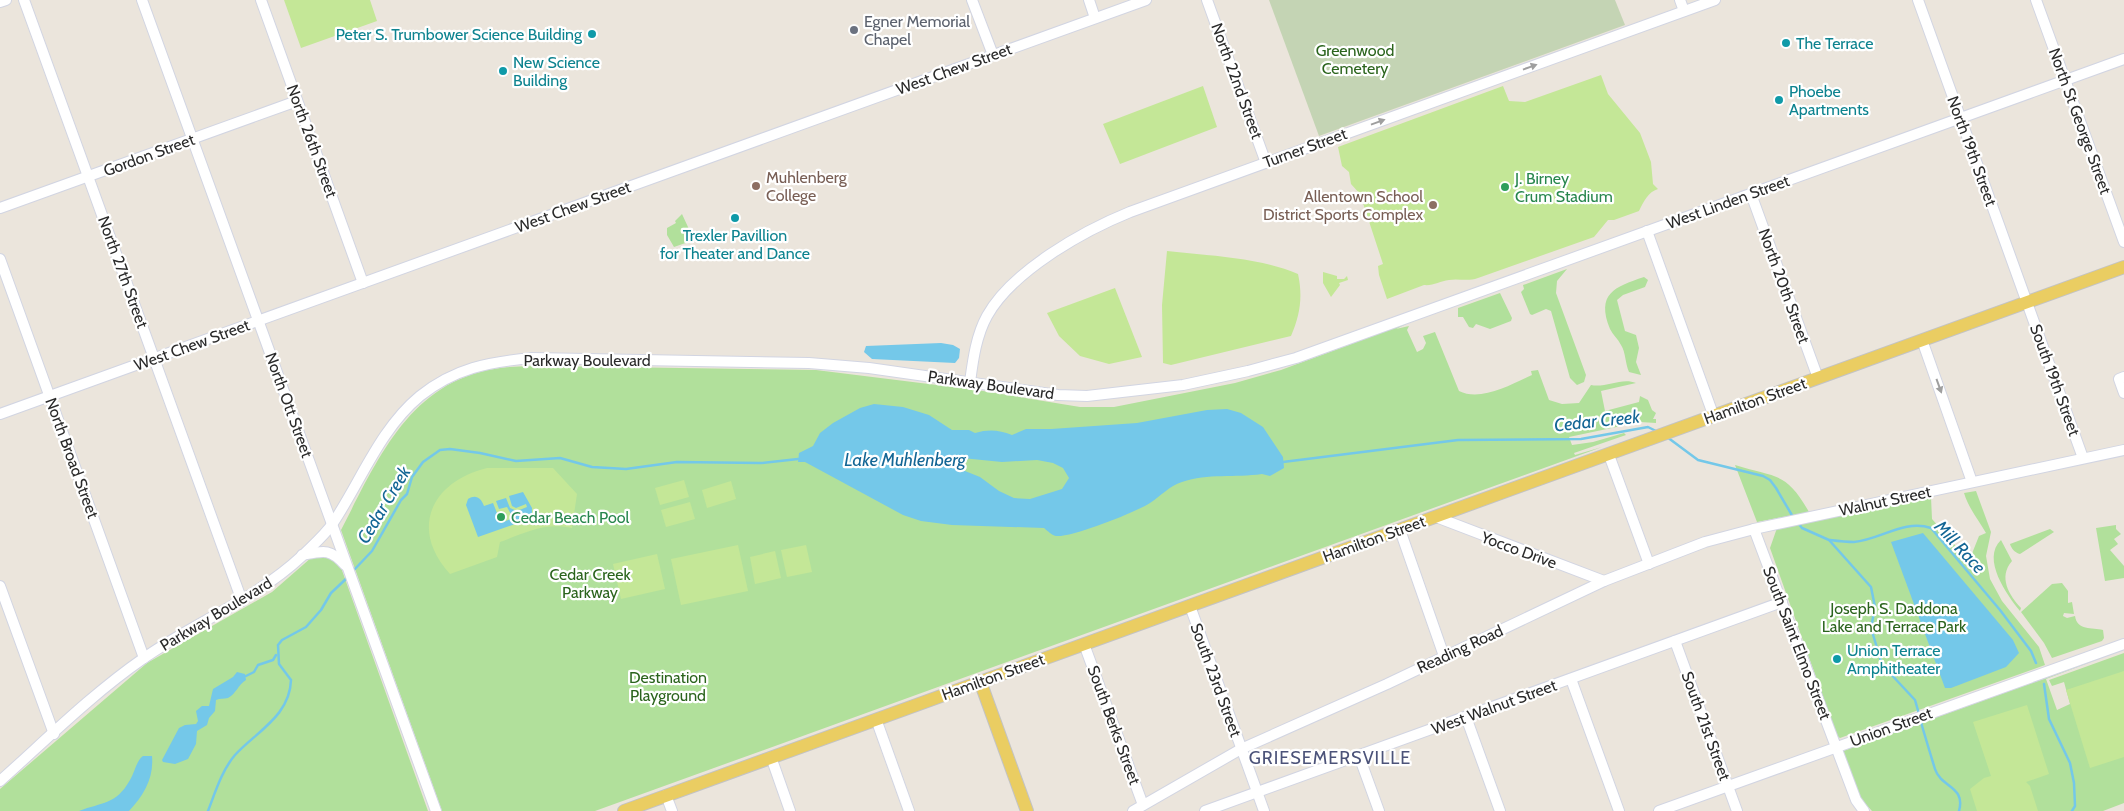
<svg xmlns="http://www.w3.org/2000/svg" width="2124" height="811" font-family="Cabin,sans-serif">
	<rect width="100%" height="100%" fill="#ebe5dc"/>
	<!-- green -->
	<g fill="#b1e09b">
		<path d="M682,214L694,240L674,247L667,235V228L676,223L675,221Z"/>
		<path d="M1567,269L1557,281L1556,293L1586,375L1584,382L1577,385L1570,378L1551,311L1546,309L1532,315L1530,314L1521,292L1524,289L1523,285Z"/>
		<path d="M1644,277L1648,280L1645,287L1623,295L1617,300L1625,331L1636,335L1639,348L1636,362L1641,375L1629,372C1625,363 1626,353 1621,345C1618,339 1613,335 1610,329C1596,294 1614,287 1644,277Z"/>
		<path d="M1500,293L1512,318L1511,321L1490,329L1476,324L1473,328L1469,327L1463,317H1458V308Z"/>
		<path d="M1408,323L1396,329L1409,326L1407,330L1417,352L1423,349L1426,343L1423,336L1435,332L1459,391C1481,402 1512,384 1532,375L1531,371L1538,370L1549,400L1562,404L1579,403L1591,385C1606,388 1622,377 1636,383L1601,391L1605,411L1639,402L1640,396L1648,400L1652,410L1656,413L1653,419H1656V423L1640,422L1569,437L1572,445L1593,442L1624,433L1626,435L1574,453L1575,455L1602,447L595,811H442L341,530C380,455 413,374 510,367C522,366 533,366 545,366L816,370L977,390L1080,407H1114L1235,383L1281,370Z"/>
		<path d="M1735,465C1776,478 1786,471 1809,512L1757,522Z"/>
		<path d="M1976,491L1991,532L1986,556L1990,579L2002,601L2039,647L2045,665L1840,738L1837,736L1770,548L1777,528L1931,497L1932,519L1969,561L1979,536L1986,533C1978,519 1969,509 1964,493Z"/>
		<path d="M2116,525V529L2121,534L2114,539L2118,544L2110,550L2124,566V578L2105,581L2096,528Z"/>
		<path d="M2050,529L2054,532L2020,554C2015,553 2011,548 2010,544Z"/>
		<path d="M2001,540L2012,561C1998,577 2009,595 2021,608L2020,611C2007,595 1981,559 2001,540Z"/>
		<path d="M326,553L339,562L428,811H0V789L147,663L272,592L312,557Z"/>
		<path d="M2062,583L2068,591V603L2072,602L2074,614L2064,613L2063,616L2067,618L2075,616C2077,631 2092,627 2103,630L2104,638L2102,641L2052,658L2044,643L2021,612L2052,584Z"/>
		<path d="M2124,653V803L2103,811H1872L1861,799L1843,751L2104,657L2046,679L2057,710L2070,704L2064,682L2052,686L2049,680Z"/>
	</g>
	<!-- cemetery -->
	<path fill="#c4d4b4" d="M1269,0H1615L1625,25L1319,136Z"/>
	<!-- pitch -->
	<g fill="#c4e797">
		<path d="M284,0H370L377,21L301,48Z"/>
		<path d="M1601,75L1608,94L1640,133L1651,162L1653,184L1658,189C1648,192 1644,201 1639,211L1614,220H1608L1594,237L1478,278C1467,282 1459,278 1449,280C1440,281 1433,286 1424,285L1387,299L1379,275L1378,266L1383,264L1360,194L1351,184L1349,172L1342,166L1338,147L1503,86L1509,101L1525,102Z"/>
		<path d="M1203,86L1217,127L1120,164L1103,124Z"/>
		<path d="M1167,251C1210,256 1258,257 1298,274C1303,297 1300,315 1291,336L1171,365L1163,363L1162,305Z"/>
		<path d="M1323,272L1337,276V279H1344L1347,276L1348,280L1339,283L1340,285L1331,297L1323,283Z"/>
		<path d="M1115,288L1142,357L1109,364L1080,356L1059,336L1047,313Z"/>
		<path d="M487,468H553L577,494L572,528C545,522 525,533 500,542L497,557L450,574C409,529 431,482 487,468Z"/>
		<path d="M684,480L689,497L660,505L655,488Z"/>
		<path d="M731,481L736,499L707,508L702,490Z"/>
		<path d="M690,502L695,519L666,527L661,510Z"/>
		<path d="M738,545L748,591L681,605L671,559Z"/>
		<path d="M806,545L812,572L787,577L781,550Z"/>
		<path d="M775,551L781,578L755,584L750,557Z"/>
		<path d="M657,554L665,589L621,599L613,564Z"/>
		<path d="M2124,671V757L2090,768L2066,690Z"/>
		<path d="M2027,705L2049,774L2026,782L2030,786L2038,811H1977L1970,789L1984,778L1991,776L1973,722Z"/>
	</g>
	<!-- water -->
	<g fill="#74c8e9" fill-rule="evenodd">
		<path d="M941,343L953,345L960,349L959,358L955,363L872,359L864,352L866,346Z"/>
		<path d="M874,404L903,407L929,415L952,430H969L975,433C989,429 999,430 1012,435L1026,429H1051L1137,423L1207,410L1227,409L1241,413L1263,427L1283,457L1284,468L1270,476L1262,474C1235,478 1208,473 1182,482C1169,486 1161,496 1150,503C1136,512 1071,538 1056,536C1051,535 1048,531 1044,528L952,525L921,521L903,515L805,462H798L799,453L813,446L820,433L833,423L860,408ZM962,458L1002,462L1037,460L1053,463L1063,468L1069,478L1062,489L1030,499L1014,498L999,491L980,477L955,467L956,462Z"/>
		<path d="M523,492L532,508V518L478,537L466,505L468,499C476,494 481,498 484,506L493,503L501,523L513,518L507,507L499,509L496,501L506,498L510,508L517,511L527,507L526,504L516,508L512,506L509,496Z"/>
		<path d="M1923,533L2013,640L2019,653L2006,667L1951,688H1945L1891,542Z"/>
		<path d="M237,672L245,674L246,680C238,685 236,694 228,698C224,699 220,698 216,700L215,711L209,718L207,725L197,731L196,744L188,759L175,764L163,762L162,760L179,728L185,725L196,724L198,721L196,711L202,706H209L213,689L233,677Z"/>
		<path d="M143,756H152C154,778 144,795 129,811H79C102,802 116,805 130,780C135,772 136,761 143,756Z"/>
	</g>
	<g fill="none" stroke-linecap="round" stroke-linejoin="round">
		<!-- stream -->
		<g stroke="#74c8e9" stroke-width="2.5">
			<path d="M1667,437L1698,460L1763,476L1770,480L1776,488L1793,517"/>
			<path d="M1283,462L1458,440L1581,439L1648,427L1658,432"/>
			<path d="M1798,523L1802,528L1829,540L1871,587L1875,607L1871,628L1881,661L1888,671L1915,700L1919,714"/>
			<path d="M1830,540C1838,541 1846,542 1854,542C1880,540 1904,519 1931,528L2000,610L2031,651L2036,663"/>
			<path d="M353,571L372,551L401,500L407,494L412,477L423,462L440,450L450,449L480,453L516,461L560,458L592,467L626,469L677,462L761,463L798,459"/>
			<path d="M246,676L254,672L258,665L273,660L276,655"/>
			<path d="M2044,684L2049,719L2070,763L2074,783L2075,806L2072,811"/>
			<path d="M1920,719C1925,736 1930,753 1935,769C1941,788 1966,786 1959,811"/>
			<path d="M208,811C215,793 222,770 235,755C256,732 290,716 291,680L279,664L278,645L282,640L306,627L321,610L331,593L348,577"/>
		</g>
		<defs>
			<g id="minor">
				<path d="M24,0L242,601"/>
				<path d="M142,0L436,811"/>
				<path d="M261,0L363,283"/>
				<path d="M972,0L993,55"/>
				<path d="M1089,0L1095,18"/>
				<path d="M1207,0L1266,163"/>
				<path d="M1680,0L1684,11"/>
				<path d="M1918,0L2083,458"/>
				<path d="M2036,0L2124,242"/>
				<path d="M0,2L6,0"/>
				<path d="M1751,194L1818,378"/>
				<path d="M0,208L297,101"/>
				<path d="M1647,231L1714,417"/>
				<path d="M0,259L144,658"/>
				<path d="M1922,340L1972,482"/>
				<path d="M2124,377L2119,379L2124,393"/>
				<path d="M970,382C973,360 976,336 987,316C1012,271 1083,231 1130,212L1715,0"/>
				<path d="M0,414L1146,0"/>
				<path d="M1609,455L1649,564"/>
				<path d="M1436,517L1604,581"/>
				<path d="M1754,529L1856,800L1864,811"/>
				<path d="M1400,530L1444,656"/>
				<path d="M302,555C323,551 330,548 345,565"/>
				<path d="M0,586L54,734"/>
				<path d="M1190,606L1264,811"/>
				<path d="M1675,641L1737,811"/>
				<path d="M1084,644L1143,805"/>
				<path d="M1571,679L1619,811"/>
				<path d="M1466,717L1500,811"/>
				<path d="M876,719L909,811"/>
				<path d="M1359,756L1379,811"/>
				<path d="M771,757L790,811"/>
				<path d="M0,781C47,739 92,694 144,658C195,622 255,600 302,556C312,546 325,535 333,523C361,481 380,429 420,396C455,368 489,362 532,358L809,363L869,368L1058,395L1087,396L1183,385L1248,371L1296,358L2124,59"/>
				<path d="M666,795L672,811"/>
				<path d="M1133,811L1241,749L1387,684L1604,581L1705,542L1754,529L2124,450"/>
				<path d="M1205,811L1782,602"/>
				<path d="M1659,811L2124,644"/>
			</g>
			<g id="major">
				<path d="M980,681L1027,811"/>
				<path d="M624,811L2124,267"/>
			</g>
		</defs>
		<!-- minor casing -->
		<use href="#minor" stroke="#d2d5e2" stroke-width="12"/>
		<!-- major casing -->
		<use href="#major" stroke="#c3c3c3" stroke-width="14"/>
		<!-- minor -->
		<use href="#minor" stroke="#fff" stroke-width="10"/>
		<!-- major -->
		<use href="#major" stroke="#eacd62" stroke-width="12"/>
	</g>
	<!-- one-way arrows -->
	<defs><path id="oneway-solid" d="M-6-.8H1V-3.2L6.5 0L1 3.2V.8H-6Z" transform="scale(1.25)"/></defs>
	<g fill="#9f9f9f">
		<use href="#oneway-solid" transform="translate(1530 67) rotate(-20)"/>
		<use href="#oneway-solid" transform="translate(1378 122) rotate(-20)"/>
		<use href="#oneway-solid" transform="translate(1939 386) rotate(70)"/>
	</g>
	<!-- markers -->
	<circle fill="#6b7280" stroke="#fff" stroke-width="2" cx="854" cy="30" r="5"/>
	<g fill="#0f9aa8" stroke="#fff" stroke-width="2">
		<circle cx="592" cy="34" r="5"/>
		<circle cx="1786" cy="43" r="5"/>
		<circle cx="503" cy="71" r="5"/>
		<circle cx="1779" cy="100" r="5"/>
		<circle cx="735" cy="218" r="5"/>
		<circle cx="1837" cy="659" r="5"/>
	</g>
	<g fill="#8d6e63" stroke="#fff" stroke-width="2">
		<circle cx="756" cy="186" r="5"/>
		<circle cx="1433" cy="205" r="5"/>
	</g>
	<g fill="#2e9e5b" stroke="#fff" stroke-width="2">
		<circle cx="1505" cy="187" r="5"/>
		<circle cx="501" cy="517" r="5"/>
	</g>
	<g text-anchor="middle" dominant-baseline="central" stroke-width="4.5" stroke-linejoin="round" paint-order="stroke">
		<!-- worship labels -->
		<g font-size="16" fill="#5b616d" stroke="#fff" text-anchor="start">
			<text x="864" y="21">Egner Memorial<tspan x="864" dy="18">Chapel</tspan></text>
		</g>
		<!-- culture labels -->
		<g font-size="16" fill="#0d838f" stroke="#fff" text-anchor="start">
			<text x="582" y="34" text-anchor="end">Peter S. Trumbower Science Building</text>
			<text x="1796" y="43">The Terrace</text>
			<text x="513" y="62">New Science<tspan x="513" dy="18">Building</tspan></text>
			<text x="1789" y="91">Phoebe<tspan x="1789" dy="18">Apartments</tspan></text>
			<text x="735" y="235" text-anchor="middle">Trexler Pavillion<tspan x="735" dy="18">for Theater and Dance</tspan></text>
			<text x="1847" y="650">Union Terrace<tspan x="1847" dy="18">Amphitheater</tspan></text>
		</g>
		<!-- park labels -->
		<g font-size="16" fill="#2b641d" stroke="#fff">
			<text x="1355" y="50">Greenwood<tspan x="1355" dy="18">Cemetery</tspan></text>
			<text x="590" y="574">Cedar Creek<tspan x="590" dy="18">Parkway</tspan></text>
			<text x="1894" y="608">Joseph S. Daddona<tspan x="1894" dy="18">Lake and Terrace Park</tspan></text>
			<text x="668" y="677">Destination<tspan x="668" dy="18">Playground</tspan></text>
		</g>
		<!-- street labels -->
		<g font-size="16" fill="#2a2a2a" stroke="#fff">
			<text transform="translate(954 69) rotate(-20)">West Chew Street</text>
			<text transform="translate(1237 81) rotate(70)">North 22nd Street</text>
			<text transform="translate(2080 121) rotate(70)">North St George Street</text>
			<text transform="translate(312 141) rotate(70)">North 26th Street</text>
			<text transform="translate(1305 148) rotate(-20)">Turner Street</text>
			<text transform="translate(1972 151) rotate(70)">North 19th Street</text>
			<text transform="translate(149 155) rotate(-20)">Gordon Street</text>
			<text transform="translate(1728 202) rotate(-20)">West Linden Street</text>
			<text transform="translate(573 207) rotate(-20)">West Chew Street</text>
			<text transform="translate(123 272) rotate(70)">North 27th Street</text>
			<text transform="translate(1784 286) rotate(70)">North 20th Street</text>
			<text transform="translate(192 345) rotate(-20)">West Chew Street</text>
			<text x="587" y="360">Parkway Boulevard</text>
			<text transform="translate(2055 380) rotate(70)">South 19th Street</text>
			<text transform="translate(991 385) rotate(8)">Parkway Boulevard</text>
			<text transform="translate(1755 401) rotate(-20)">Hamilton Street</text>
			<text transform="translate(289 405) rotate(70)">North Ott Street</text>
			<text transform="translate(72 458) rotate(70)">North Broad Street</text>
			<text transform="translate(1885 501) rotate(-12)">Walnut Street</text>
			<text transform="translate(1374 539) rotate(-20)">Hamilton Street</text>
			<text transform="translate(1519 550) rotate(20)">Yocco Drive</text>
			<text transform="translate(216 614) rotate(-31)">Parkway Boulevard</text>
			<text transform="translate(1797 643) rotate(69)">South Saint Elmo Street</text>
			<text transform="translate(1460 649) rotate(-25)">Reading Road</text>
			<text transform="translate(993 677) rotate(-20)">Hamilton Street</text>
			<text transform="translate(1216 680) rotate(70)">South 23rd Street</text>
			<text transform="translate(1494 707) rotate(-20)">West Walnut Street</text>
			<text transform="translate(1114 725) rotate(70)">South Berks Street</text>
			<text transform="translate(1706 726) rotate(70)">South 21st Street</text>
			<text transform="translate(1891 727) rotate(-20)">Union Street</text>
		</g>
		<!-- education labels -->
		<g font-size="16" fill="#785e54" stroke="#fff" text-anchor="start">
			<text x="766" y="177">Muhlenberg<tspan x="766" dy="18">College</tspan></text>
			<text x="1423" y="196" text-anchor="end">Allentown School<tspan x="1423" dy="18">District Sports Complex</tspan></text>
		</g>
		<!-- leisure labels -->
		<g font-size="16" fill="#27864d" stroke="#fff" text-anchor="start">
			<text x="1515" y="178">J. Birney<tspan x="1515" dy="18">Crum Stadium</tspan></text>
			<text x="511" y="517">Cedar Beach Pool</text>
		</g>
		<!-- water labels -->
		<g font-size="18" font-style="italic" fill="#136695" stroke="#fff">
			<text transform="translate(1597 421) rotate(-6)">Cedar Creek</text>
			<text x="905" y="460">Lake Muhlenberg</text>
			<text transform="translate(384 505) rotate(-59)">Cedar Creek</text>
			<text transform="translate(1960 547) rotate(47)">Mill Race</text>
		</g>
		<!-- neighbourhood labels -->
		<g font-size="18" letter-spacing="1" fill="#4c5379" stroke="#fff">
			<text x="1330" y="758">GRIESEMERSVILLE</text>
		</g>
	</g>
</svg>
